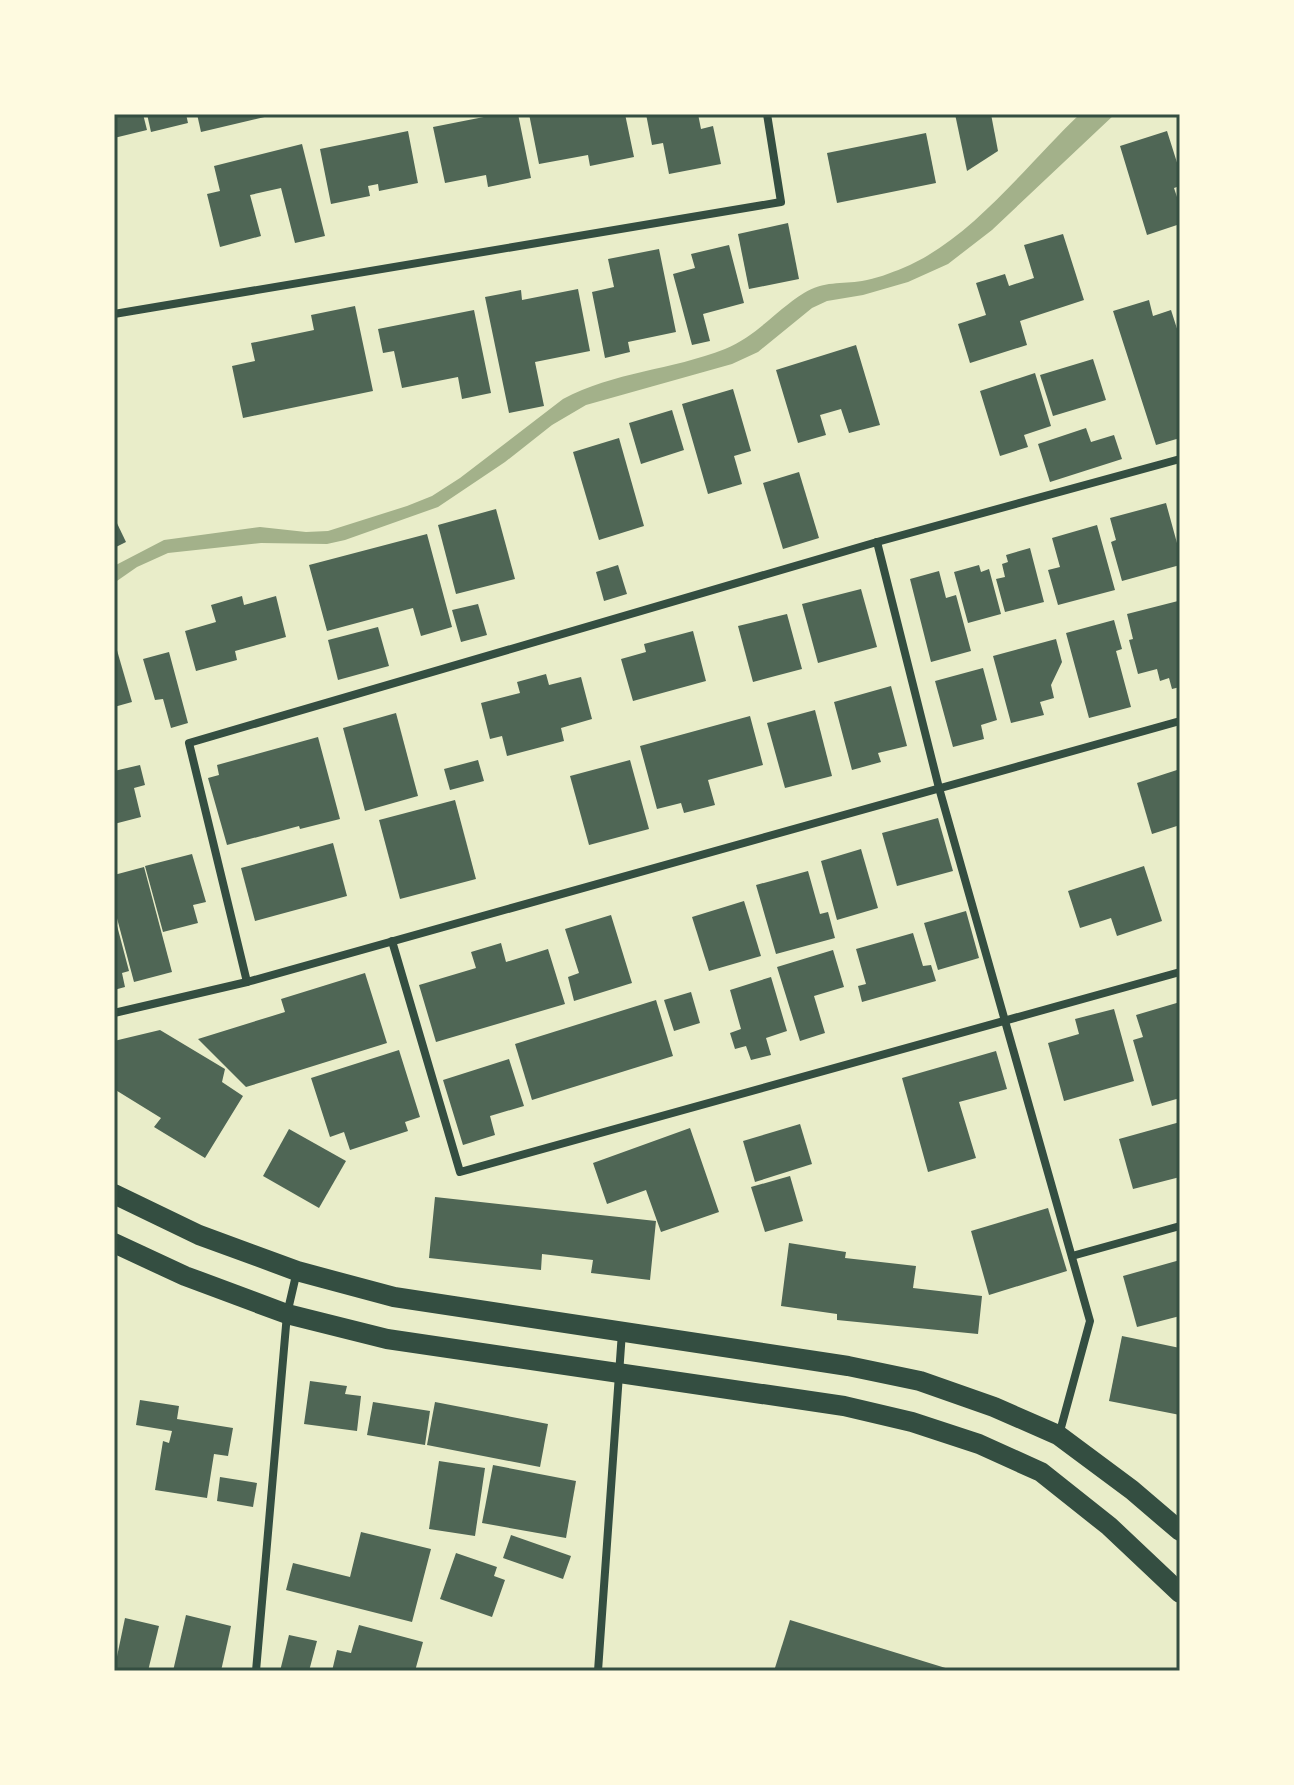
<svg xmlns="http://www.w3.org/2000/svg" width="1294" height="1785" font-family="Georgia,serif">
	<rect width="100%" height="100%" fill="#e9edc9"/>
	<!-- water -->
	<path fill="#a3b18a" d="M1080,114H1115L992,230L948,264L908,282L863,295L827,301L812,308L758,352L732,364L586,405L552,425L505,462L438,507L345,540L327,544L261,543L168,553L137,567L114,583V566L164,540L260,527L306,532L328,531L407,506L432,496L460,478L563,399C613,372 672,370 725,349C758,335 775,311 804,293C823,281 842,284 862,281C875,279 891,273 903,268C971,240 1027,164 1080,114Z"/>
	<!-- building -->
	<g fill="#4f6655">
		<path d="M114,114H143L147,130L114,138Z"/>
		<path d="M147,114H186L188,123L151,132Z"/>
		<path d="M197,114H273V115L201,132Z"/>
		<path d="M499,114H518L531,178L488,187L486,175L445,183L433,127Z"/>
		<path d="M529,114H625L634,157L590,166L588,155L539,164Z"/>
		<path d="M646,114H698L701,129L713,126L721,164L669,174L663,143L652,145Z"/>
		<path d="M955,114H991L998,151L967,171Z"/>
		<path d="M408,131L418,183L379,191L378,184L368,186L370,196L331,204L320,149Z"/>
		<path d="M1167,131L1180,172V186L1174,188L1180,206V224L1147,235L1120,146Z"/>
		<path d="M926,133L936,183L837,203L827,153Z"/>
		<path d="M302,144L325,236L295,243L281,188L250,195L261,236L220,247L207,194L220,191L214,166Z"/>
		<path d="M788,223L799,279L749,289L738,234Z"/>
		<path d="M1063,234L1084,300L1020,321L1027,345L970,363L958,324L986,315L976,283L1005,274L1009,286L1034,278L1024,245Z"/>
		<path d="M729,245L744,303L703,314L710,341L692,345L673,274L695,268L691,254Z"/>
		<path d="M659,249L676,332L628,342L630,352L605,358L592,292L614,287L608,259Z"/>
		<path d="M578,289L590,351L535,362L544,406L509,413L485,297L521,290L522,300Z"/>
		<path d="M1149,300L1153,316L1171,310L1180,338V438L1156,445L1113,311Z"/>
		<path d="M355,306L373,391L243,418L232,366L255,361L251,343L314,330L311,315Z"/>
		<path d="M474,310L491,393L462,399L458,377L402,388L394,351L383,353L378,329Z"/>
		<path d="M856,345L880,425L849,433L841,409L820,415L826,435L798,443L776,370Z"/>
		<path d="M1093,359L1106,400L1053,416L1040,375Z"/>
		<path d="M1035,373L1051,426L1024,435L1028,447L1000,456L980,391Z"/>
		<path d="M733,389L751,451L734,456L742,484L708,494L682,404Z"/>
		<path d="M672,410L684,450L641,464L629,423Z"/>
		<path d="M1086,428L1091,442L1114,435L1122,459L1050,482L1038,444Z"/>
		<path d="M619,438L644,526L599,540L573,452Z"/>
		<path d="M799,472L819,538L783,549L763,483Z"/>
		<path d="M1166,503L1180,554V565L1122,581L1111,542L1116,540L1110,518Z"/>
		<path d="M496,509L515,579L456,594L438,525Z"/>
		<path d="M114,517L126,542L114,548Z"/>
		<path d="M1097,525L1115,590L1058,605L1048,570L1060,567L1052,538Z"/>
		<path d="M427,534L452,627L421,636L413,608L327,631L309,565Z"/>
		<path d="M1030,548L1044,602L1005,612L996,579L1005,577L1002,564L1008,562L1006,555Z"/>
		<path d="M618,565L627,594L604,601L596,572Z"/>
		<path d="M979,565L981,572L989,569L1001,614L968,623L954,572Z"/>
		<path d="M939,571L946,598L956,595L971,651L931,662L910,579Z"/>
		<path d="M861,589L877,647L818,663L802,604Z"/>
		<path d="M242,596L244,605L276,596L286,637L235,651L237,660L196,671L185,631L216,622L211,605Z"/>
		<path d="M1178,601L1180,687L1172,689L1169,678L1160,681L1157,669L1138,674L1129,640L1133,639L1127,614Z"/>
		<path d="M478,604L487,635L461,642L452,610Z"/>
		<path d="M787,614L802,669L753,682L738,626Z"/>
		<path d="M1114,620L1122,649L1116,651L1131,707L1089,718L1066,633Z"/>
		<path d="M378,627L389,666L338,680L328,640Z"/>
		<path d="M693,631L706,681L633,701L621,659L646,652L644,644Z"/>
		<path d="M1056,639L1062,662L1051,685L1054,698L1040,702L1044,715L1011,723L993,656Z"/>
		<path d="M114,640L132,702L114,707Z"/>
		<path d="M169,652L188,723L171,728L163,699L155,700L143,659Z"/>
		<path d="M983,668L997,720L981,725L984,739L953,747L935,681Z"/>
		<path d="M546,674L549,685L581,677L592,719L561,728L564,741L507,756L502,736L490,739L481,703L520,693L517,682Z"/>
		<path d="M891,686L907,746L878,753L881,762L852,770L834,702Z"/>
		<path d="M815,710L832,776L785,788L767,723Z"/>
		<path d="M396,713L418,796L365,811L343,728Z"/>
		<path d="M750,716L763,765L708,780L715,805L684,813L681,803L657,809L640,746Z"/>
		<path d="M318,737L340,819L300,829L299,826L227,845L208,778L219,775L217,765Z"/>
		<path d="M478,760L484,781L450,790L444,769Z"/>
		<path d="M630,760L649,829L589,845L570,776Z"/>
		<path d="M140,765L145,785L134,788L141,817L114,824V771Z"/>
		<path d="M1180,769V825L1152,834L1137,783Z"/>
		<path d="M455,800L476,879L400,899L379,820Z"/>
		<path d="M938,818L953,871L897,886L882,833Z"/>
		<path d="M333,843L347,896L255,921L241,868Z"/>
		<path d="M861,849L878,908L837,920L821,861Z"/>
		<path d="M192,854L206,902L193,905L198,923L163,932L145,866Z"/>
		<path d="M1144,866L1162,921L1117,936L1111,918L1080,928L1068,891Z"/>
		<path d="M144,867L172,972L134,982L114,907V875Z"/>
		<path d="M808,871L820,914L828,912L835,938L776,954L756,885Z"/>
		<path d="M744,901L761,956L709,971L692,917Z"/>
		<path d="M966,911L979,958L938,970L924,923Z"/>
		<path d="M611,915L632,983L574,1001L568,977L579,973L565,929Z"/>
		<path d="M115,918L129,971L122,973L125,987L114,990Z"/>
		<path d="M913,933L923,966L931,965L936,981L862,1002L858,986L866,984L856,949Z"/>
		<path d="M501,943L506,962L548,949L565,1004L436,1042L419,985L476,968L471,952Z"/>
		<path d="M833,950L844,987L814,996L825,1033L800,1041L777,967Z"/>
		<path d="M365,973L387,1043L246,1087L198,1039L285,1012L281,999Z"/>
		<path d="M771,977L787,1031L766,1038L771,1055L751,1060L746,1046L735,1049L730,1033L741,1029L730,990Z"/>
		<path d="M691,992L700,1023L674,1031L664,1000Z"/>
		<path d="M656,1000L673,1056L532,1100L515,1044Z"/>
		<path d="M1180,1002V1098L1152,1106L1133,1040L1143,1037L1136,1015Z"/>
		<path d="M1114,1009L1134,1081L1064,1101L1048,1043L1079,1034L1075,1019Z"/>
		<path d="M160,1030L225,1069L222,1082L243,1096L205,1158L154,1127L161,1118L114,1089V1041Z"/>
		<path d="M399,1050L420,1117L405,1122L408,1131L350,1150L344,1132L330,1137L311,1078Z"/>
		<path d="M996,1051L1007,1089L959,1102L976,1158L928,1172L902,1078Z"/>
		<path d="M509,1059L524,1106L490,1116L495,1135L463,1145L443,1080Z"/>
		<path d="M1180,1122V1177L1133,1189L1119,1139Z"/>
		<path d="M800,1124L812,1164L755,1182L743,1141Z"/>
		<path d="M690,1128L719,1212L661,1232L646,1190L607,1204L593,1163Z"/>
		<path d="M289,1129L346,1161L319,1208L263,1176Z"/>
		<path d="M790,1176L803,1221L765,1232L751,1187Z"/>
		<path d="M435,1197L656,1221L650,1280L591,1273L593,1260L542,1254L541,1270L429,1258Z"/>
		<path d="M1048,1208L1067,1271L989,1295L971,1231Z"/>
		<path d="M789,1243L846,1252L845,1258L916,1266L913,1288L982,1296L978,1334L837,1320V1314L781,1306Z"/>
		<path d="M1180,1260V1316L1137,1327L1123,1276Z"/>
		<path d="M1122,1336L1180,1348V1415L1109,1401Z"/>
		<path d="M310,1381L347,1386L345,1394L361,1396L357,1431L304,1424Z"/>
		<path d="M140,1400L179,1406L177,1419L233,1428L228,1456L214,1454L207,1498L155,1490L163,1441L169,1443L172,1431L136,1425Z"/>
		<path d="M373,1402L430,1411L425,1445L367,1435Z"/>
		<path d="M435,1402L548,1424L540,1467L427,1445Z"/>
		<path d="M439,1461L485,1468L475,1536L429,1529Z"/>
		<path d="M493,1465L576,1481L566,1538L482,1523Z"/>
		<path d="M220,1477L257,1483L253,1507L217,1501Z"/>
		<path d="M361,1532L431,1549L412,1622L286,1590L293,1563L350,1577Z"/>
		<path d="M511,1535L571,1556L563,1579L503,1558Z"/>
		<path d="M456,1553L497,1567L494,1576L505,1580L492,1617L440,1599Z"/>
		<path d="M186,1615L231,1626L221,1671H173Z"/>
		<path d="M125,1618L159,1626L148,1671H114Z"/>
		<path d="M790,1620L952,1670V1671H774Z"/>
		<path d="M359,1625L423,1642L415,1671H332L337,1650L351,1653Z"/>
		<path d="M289,1635L317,1641L309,1671H280Z"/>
	</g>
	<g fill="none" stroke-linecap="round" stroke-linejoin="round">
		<!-- minor -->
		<g stroke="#344e41" stroke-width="8">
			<path d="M114,314L781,202L767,114"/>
			<path d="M877,542L939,788L1090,1321L1059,1435"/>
			<path d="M392,941L460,1172L1180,972"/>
			<path d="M247,982L189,743L877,542L1180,459"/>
			<path d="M114,1013L247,982L1180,721"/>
			<path d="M1072,1256L1180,1226"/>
			<path d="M256,1671L287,1314L297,1271"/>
			<path d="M598,1671L622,1332"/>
		</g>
		<!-- primary -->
		<g stroke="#344e41" stroke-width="20">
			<path d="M114,1194L199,1235L297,1271L394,1297L848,1366L920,1381L994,1407L1058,1435L1132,1490L1180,1531"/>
			<path d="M114,1243L185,1276L287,1314L387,1339L844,1406L912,1422L979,1444L1041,1472L1109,1526L1180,1593"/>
		</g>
	</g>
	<!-- border -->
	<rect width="1294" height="1785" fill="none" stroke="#fefae0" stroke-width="232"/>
	<rect x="116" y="116" width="1062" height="1553" fill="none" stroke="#344e41" stroke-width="3"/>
</svg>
